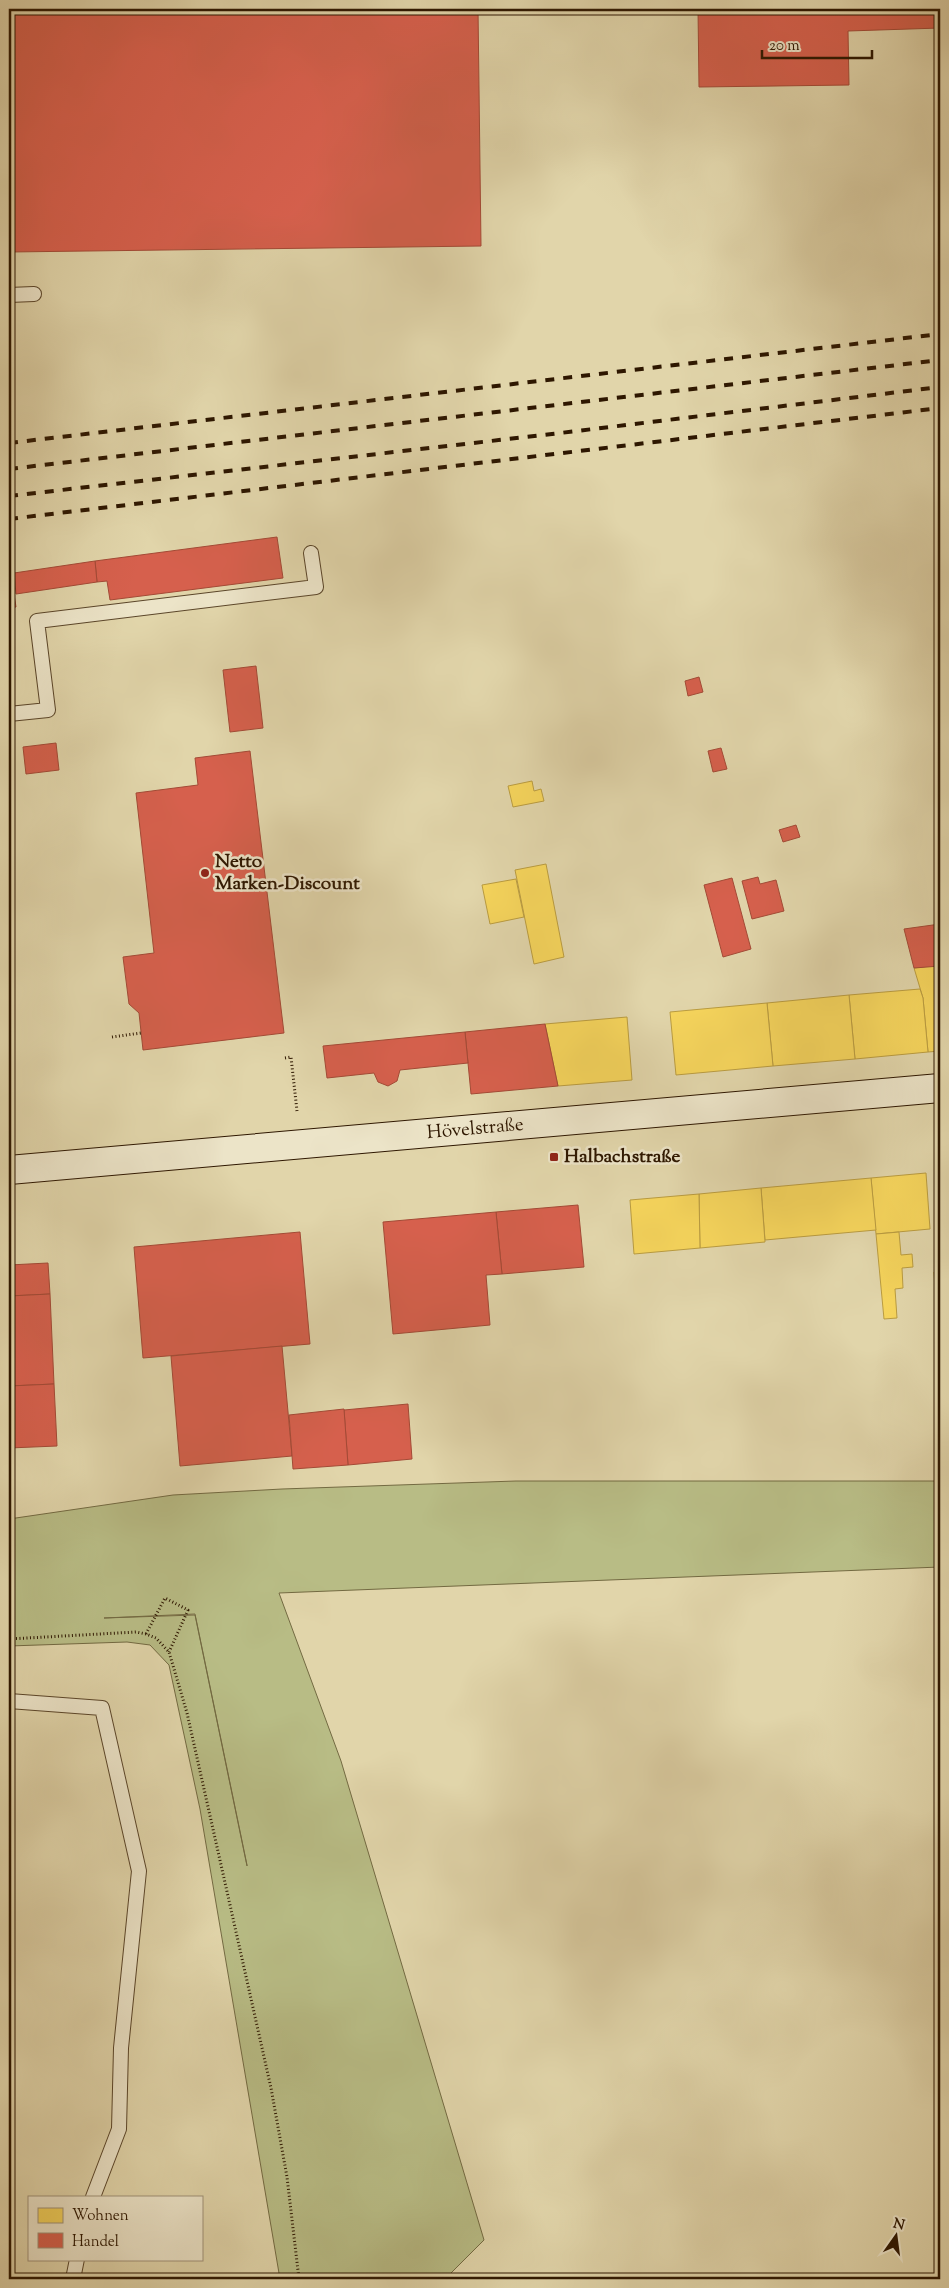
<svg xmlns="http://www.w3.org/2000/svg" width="949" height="2288" font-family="'Sorts Mill Goudy',serif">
	<rect width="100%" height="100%" fill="#e1d5aa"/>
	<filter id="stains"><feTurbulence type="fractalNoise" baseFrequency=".004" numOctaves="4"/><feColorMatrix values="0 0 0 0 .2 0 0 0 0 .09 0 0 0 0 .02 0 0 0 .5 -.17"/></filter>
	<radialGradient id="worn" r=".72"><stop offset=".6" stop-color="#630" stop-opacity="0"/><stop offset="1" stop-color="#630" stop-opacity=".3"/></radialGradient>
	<!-- green -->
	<path fill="#b8bc85" stroke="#736a42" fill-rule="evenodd" d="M516,1481H940V1567L279,1593L341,1761L484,2240L445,2279H280L200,1809L169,1665L150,1645L127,1642L9,1646V1519L173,1495L282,1489ZM195,1614L247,1865V1866L195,1615L104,1618Z"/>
	<!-- homes -->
	<g fill="#f6d55c" stroke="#ba9c40">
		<path d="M532,781L534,791L541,789L544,801L513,807L508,786Z"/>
		<path d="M546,864L564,957L534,964L515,870Z"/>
		<path d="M516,879L524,917L490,924L482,885Z"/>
		<path d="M938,965L940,1051L928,1052L923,998L914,968Z"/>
		<path d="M920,989L923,998L928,1052L855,1059L849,995Z"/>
		<path d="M849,995L855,1059L773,1066L767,1003Z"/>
		<path d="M767,1003L773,1066L676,1075L670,1012Z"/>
		<path d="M627,1017L632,1080L558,1086L545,1024Z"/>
		<path d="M926,1173L930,1229L876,1234L871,1178Z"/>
		<path d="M871,1178L876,1230L765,1240L761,1188Z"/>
		<path d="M761,1188L765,1242L700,1248L699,1194Z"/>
		<path d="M699,1194L700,1248L634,1254L630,1200Z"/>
		<path d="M899,1232L901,1255L912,1254L913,1267L902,1268L903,1288L895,1289L897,1318L884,1319L876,1234Z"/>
		<path d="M934,1272H940V1304H936Z"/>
	</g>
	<!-- shops -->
	<g fill="#d6604d" stroke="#a44a36">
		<path d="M9,9H478L481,246L9,252Z"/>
		<path d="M698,9H940V28L848,31L849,85L699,87Z"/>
		<path d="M277,537L283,578L110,600L107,581L97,582L95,561Z"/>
		<path d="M9,561L16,607L9,608Z"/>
		<path d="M95,561L97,582L16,594L14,573Z"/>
		<path d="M256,666L263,728L230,732L223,670Z"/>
		<path d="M699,677L703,692L688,696L685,681Z"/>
		<path d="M56,743L59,770L26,774L23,747Z"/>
		<path d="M721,748L727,769L713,772L708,751Z"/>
		<path d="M250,751L284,1033L143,1050L139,1013L129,1004L123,957L154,953L136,793L198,785L195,758Z"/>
		<path d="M796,825L800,837L783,842L779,830Z"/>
		<path d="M758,877L760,884L776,880L784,911L752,919L742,881Z"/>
		<path d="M732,878L751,949L723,957L704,885Z"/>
		<path d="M940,924V966L914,968L904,929Z"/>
		<path d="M545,1024L558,1086L471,1094L465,1032Z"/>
		<path d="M465,1032L468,1063L400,1070L397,1081L388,1086L378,1082L374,1073L327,1078L323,1046Z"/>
		<path d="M578,1205L584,1267L502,1274L496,1212Z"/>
		<path d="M496,1212L502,1274L486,1275L490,1325L393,1334L383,1222Z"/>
		<path d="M300,1232L310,1344L143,1358L134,1247Z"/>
		<path d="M48,1263L50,1294L9,1296V1265Z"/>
		<path d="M50,1294L54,1384L9,1386V1296Z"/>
		<path d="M282,1346L292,1456L180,1466L171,1356Z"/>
		<path d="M54,1384L57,1446L9,1448V1386Z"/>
		<path d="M408,1404L412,1459L348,1465L344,1410Z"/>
		<path d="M344,1409L348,1465L293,1469L289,1415Z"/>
	</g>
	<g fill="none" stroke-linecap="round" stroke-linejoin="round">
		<defs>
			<g id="lane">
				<path d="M9,295L34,294"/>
				<path d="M9,714L48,710L37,621L316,587L311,553"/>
				<path d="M9,1701L102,1708L139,1871L121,2048L119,2129L93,2197"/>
				<path d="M73,2279L77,2259"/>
			</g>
			<g id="secondary">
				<path id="s1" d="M9,1170L940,1088"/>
			</g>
		</defs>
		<!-- lane casing -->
		<use href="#lane" stroke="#5b462a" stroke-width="16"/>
		<!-- secondary casing -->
		<use href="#secondary" stroke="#2e1700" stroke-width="30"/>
		<!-- path -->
		<g stroke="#2e1700" stroke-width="3" stroke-dasharray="1 2.5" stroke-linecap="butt">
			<path d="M112,1037L141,1033"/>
			<path d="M285,1058L291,1057L297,1111"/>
			<path d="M146,1634L165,1598L188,1610L169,1652"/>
			<path d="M9,1639L136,1632L146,1634L156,1638L169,1652L187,1713L271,2088L287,2177L299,2279"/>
		</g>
		<!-- lane -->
		<use href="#lane" stroke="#ece4c8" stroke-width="14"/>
		<!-- secondary -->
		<use href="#secondary" stroke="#ece4c8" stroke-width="28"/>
		<!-- rail -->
		<g stroke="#2e1700" stroke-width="4" stroke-dasharray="9 9" stroke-linecap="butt">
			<path d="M9,443L940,334"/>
			<path d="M9,469L940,360"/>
			<path d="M9,496L552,434L940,387"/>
			<path d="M9,519L940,408"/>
		</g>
	</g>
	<!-- markers -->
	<g fill="#8f2418" stroke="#ece4c8" stroke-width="2">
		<circle cx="205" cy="873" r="5"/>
		<rect x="549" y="1152" width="10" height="10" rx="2.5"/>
	</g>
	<g text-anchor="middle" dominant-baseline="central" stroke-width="5" stroke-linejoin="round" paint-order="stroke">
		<!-- poi labels -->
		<g font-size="19" font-weight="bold" fill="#2e1700" stroke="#ece4c8" text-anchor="start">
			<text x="215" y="862">Netto<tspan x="215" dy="22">Marken-Discount</tspan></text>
			<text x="564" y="1157">Halbachstraße</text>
		</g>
		<!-- street labels -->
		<g font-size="19" fill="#2e1700" stroke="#ece4c8">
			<text stroke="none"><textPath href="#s1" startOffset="468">Hövelstraße</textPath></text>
		</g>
	</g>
	<!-- margin -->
	<rect width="949" height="2288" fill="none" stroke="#e1d5aa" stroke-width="30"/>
	<rect x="10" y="10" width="929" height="2268" fill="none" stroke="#2e1700" stroke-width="2.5"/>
	<rect x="15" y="15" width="919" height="2258" fill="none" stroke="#2e1700"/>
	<!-- legend -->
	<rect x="28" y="2196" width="175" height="65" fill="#ece4c8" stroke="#a09278"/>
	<rect x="38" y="2208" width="25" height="15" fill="#f6d55c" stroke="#a09278"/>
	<text x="72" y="2220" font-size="15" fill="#2e1700">Wohnen</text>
	<rect x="38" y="2233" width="25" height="15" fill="#d6604d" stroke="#a09278"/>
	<text x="72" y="2246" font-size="15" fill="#2e1700">Handel</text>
	<!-- north arrow -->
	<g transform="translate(896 2236) rotate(14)" stroke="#ece4c8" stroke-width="4" paint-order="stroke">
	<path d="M0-4L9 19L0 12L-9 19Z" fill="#2e1700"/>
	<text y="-8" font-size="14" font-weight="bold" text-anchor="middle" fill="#2e1700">N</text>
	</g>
	<!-- scale -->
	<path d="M762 50v8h110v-8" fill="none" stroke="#2e1700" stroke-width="2.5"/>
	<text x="769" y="50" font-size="15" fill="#2e1700" stroke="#ece4c8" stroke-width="4" paint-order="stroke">20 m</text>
	<rect width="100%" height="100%" filter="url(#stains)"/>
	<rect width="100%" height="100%" fill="url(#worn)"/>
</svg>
